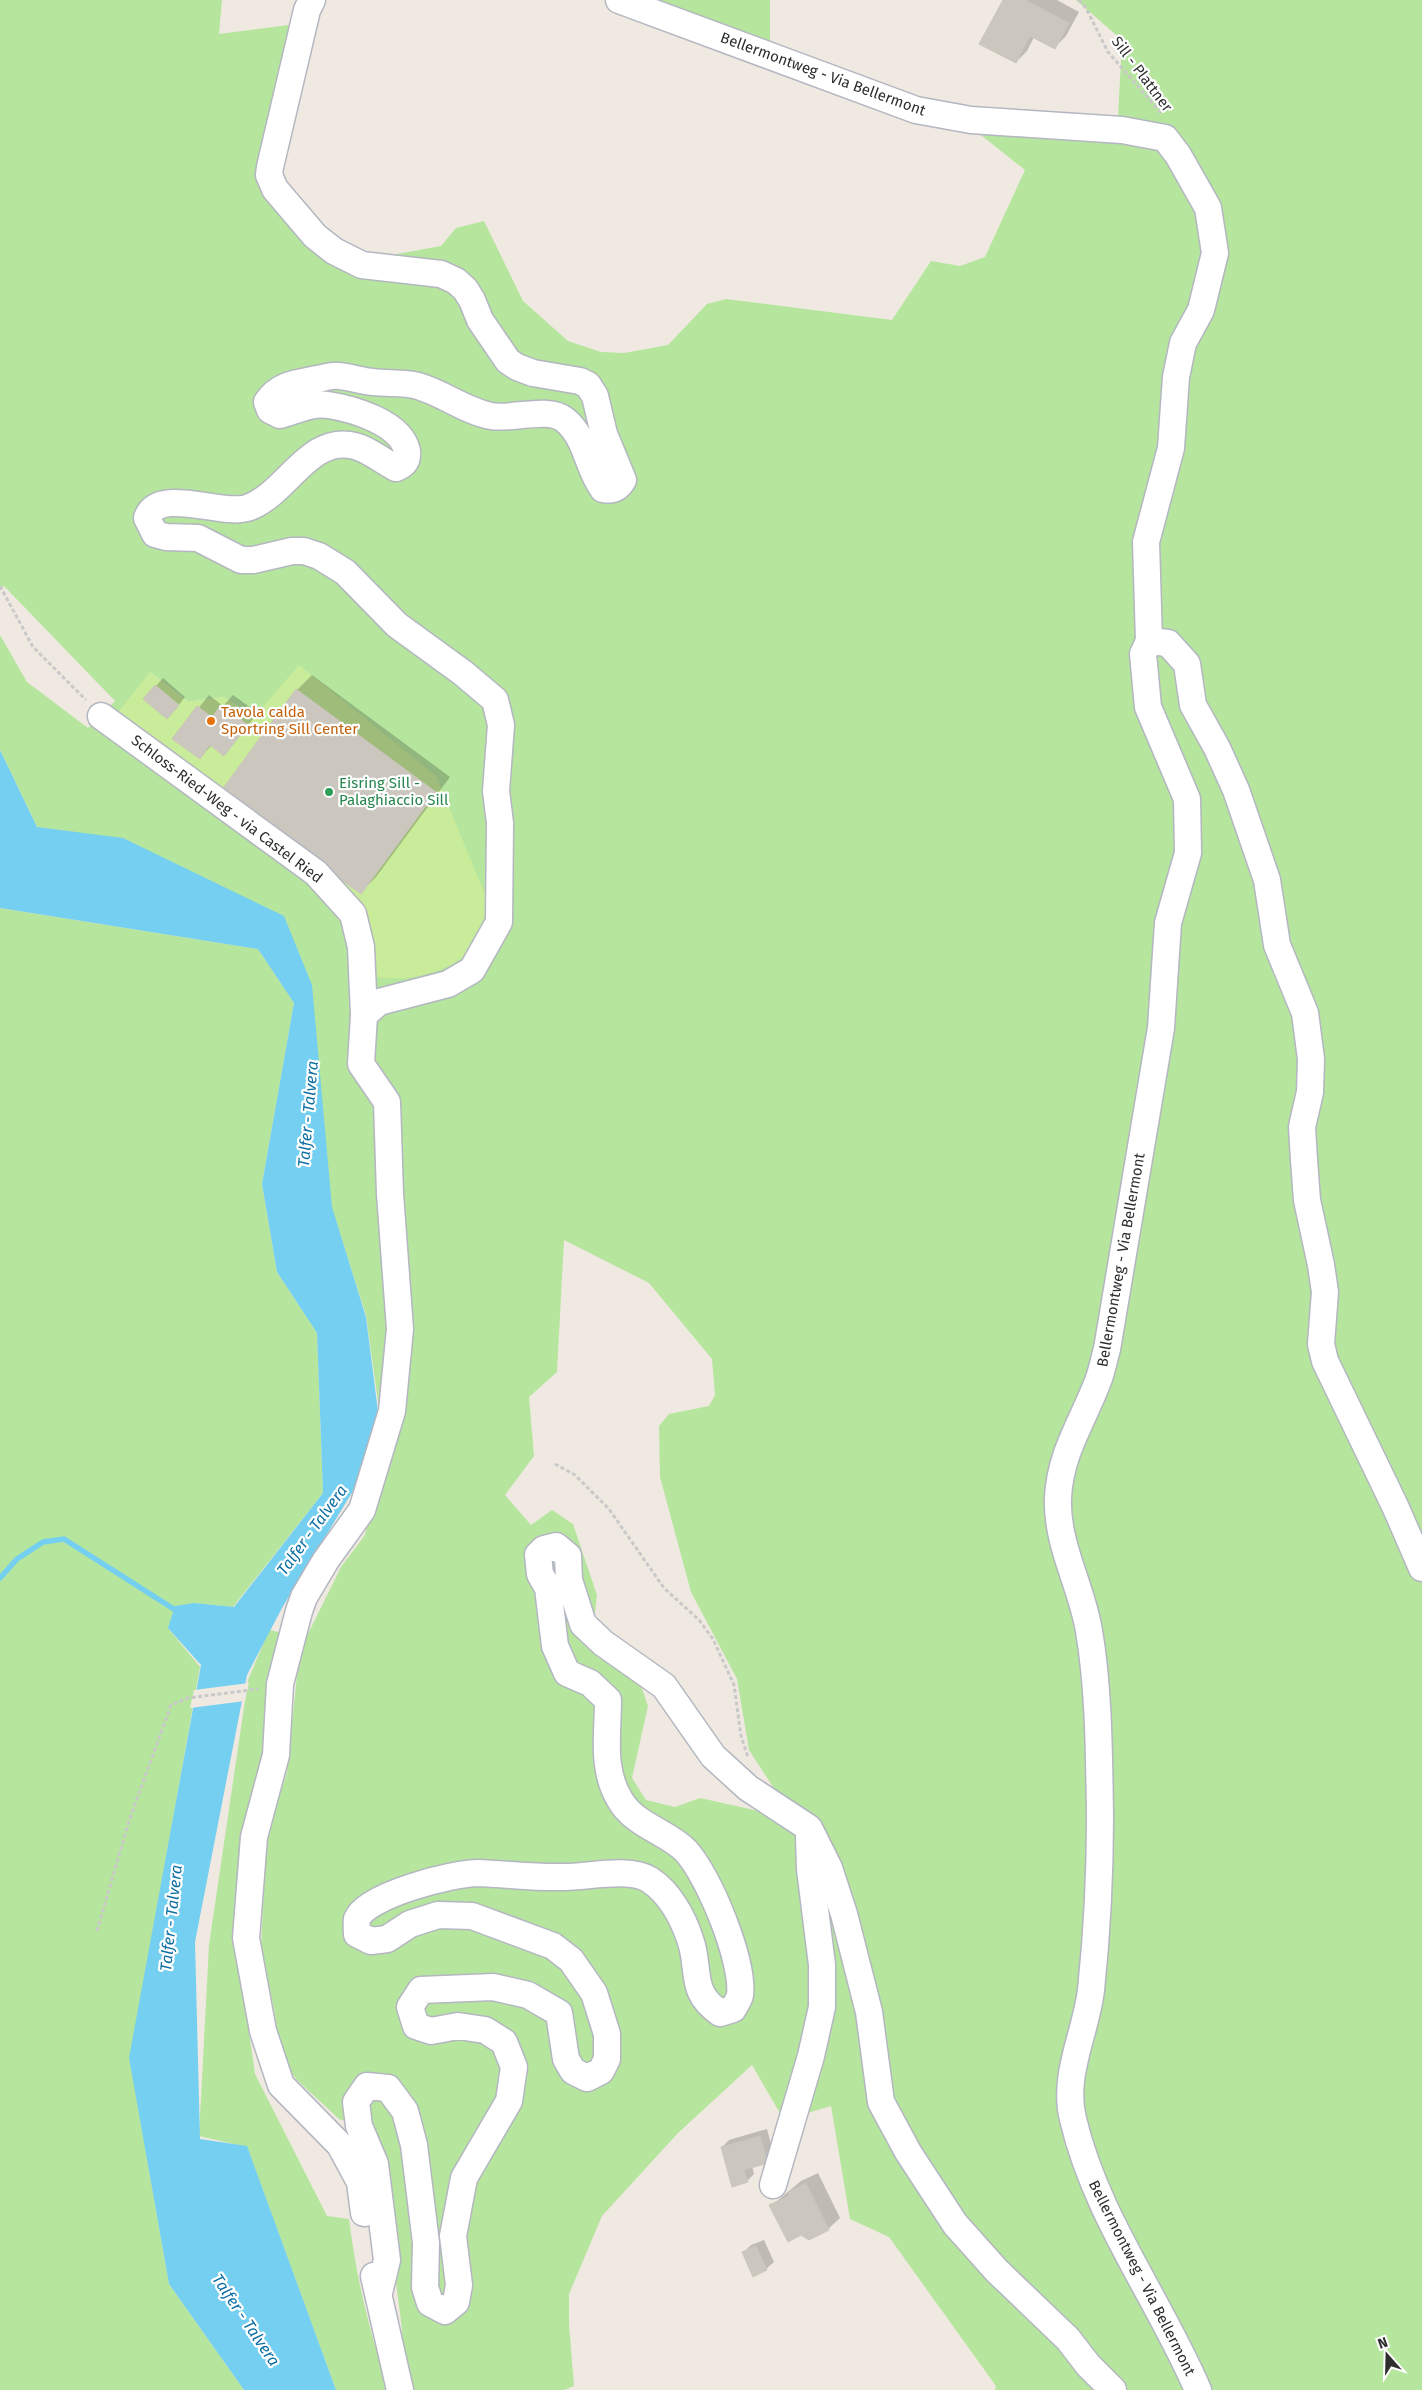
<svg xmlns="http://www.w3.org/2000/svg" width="1422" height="2390" font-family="'Fira Sans',sans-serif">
	<rect width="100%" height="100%" fill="#efe9e1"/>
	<!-- green -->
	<g fill="#b6e59e" fill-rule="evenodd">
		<path d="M0,0H222L219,34L297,24L263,161L336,247L364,260L441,246L456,228L484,221L523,301L568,341L601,352L624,353L668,345L707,304L726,299L892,320L931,261L960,266L985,257L1025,170L967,124L1117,138L1122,40L1076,0H1422V2390H995L996,2386L889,2237L850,2219L831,2106L784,2120L752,2065L678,2133L602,2216L569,2294V2324L574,2386L564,2390H411L399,2347L402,2329L381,2167L369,2128L339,2119L297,2080L282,2061L274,2009L261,1949L266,1838L287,1772L297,1675L306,1638L341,1567L365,1535L384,1445L366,1315L332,1209L284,916L37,827L0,750V635L27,682L88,728L115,701L4,586L0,589ZM150,672L188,702L223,697L255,716L385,978L313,881ZM564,1240L649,1283L712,1359L715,1395L709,1406L669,1414L659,1426L660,1477L691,1592L737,1679L749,1750L794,1819L700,1798L675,1807L646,1800L632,1778L648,1706L630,1654L594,1621L597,1595L573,1524L552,1510L531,1525L505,1495L534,1456L529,1397L557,1372Z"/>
		<path d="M617,0H770V61Z"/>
		<path d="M0,908L258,949L294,1003L262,1184L277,1272L317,1333L323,1493L233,1607L194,1603L168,1628L200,1667L130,2061L169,2284L244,2390H0Z"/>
		<path d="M269,1630L283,1633L236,1941L255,2074L327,2216L349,2219C357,2281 369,2330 389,2390H336L247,2147L199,2136L209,1945L248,1680Z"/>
	</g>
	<!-- pitch -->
	<path fill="#c9ec9a" d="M299,665L436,776L489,904C488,911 489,921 486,927C473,964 421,982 385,978C375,977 364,972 354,970L349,935L332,901L116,715L150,672L188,702L223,697L255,716Z"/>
	<!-- water -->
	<path fill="#75cff0" d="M0,750L37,827L123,838L284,916L312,985L332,1207L366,1317L382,1443L282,1608L247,1675L195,1942L200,2139L247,2146L336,2390H244L169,2284L129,2058L201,1665L168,1628L175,1606L194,1603L234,1607L323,1493L317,1333L277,1272L262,1184L294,1003L258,949L0,908Z"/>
	<!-- pier -->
	<path fill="#efe9e1" d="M249,1683L245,1701L190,1708L194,1690Z"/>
	<!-- shadow -->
	<g fill="#0003">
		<path d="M1004,0H1057L1079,12L1066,36L1054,48L1034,37L1027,51L1016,62Z"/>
		<path d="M312,675L450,777L376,877L361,892L223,791L297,690Z"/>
		<path d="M163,678L185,697L174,711L156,686Z"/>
		<path d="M209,695L223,706L233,695L258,713L224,754L212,745L200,758L174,738Z"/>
		<path d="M767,2129L774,2155L767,2162L752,2166L754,2174L747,2181L722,2147L729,2140Z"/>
		<path d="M818,2173L840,2218L828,2229L771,2206L801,2181Z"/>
		<path d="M764,2240L774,2262L766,2269L743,2253L751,2245Z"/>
	</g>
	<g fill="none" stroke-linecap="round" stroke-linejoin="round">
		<!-- stream -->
		<path stroke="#75cff0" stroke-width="5.5" d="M0,1578L17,1559L43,1542L64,1539L180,1613"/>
	</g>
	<!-- building -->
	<g fill="#cbc7bf" stroke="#cbc5ba">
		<path d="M1003,0H1025L1069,23L1055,49L1030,36L1016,63L979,44Z"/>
		<path d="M155,685L179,705L167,719L143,699Z"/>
		<path d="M296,689L436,792L361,894L221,791Z"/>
		<path d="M221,705L248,725L224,756L210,745L200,759L172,739L197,706L212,717Z"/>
		<path d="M760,2136L768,2163L744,2170L748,2182L732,2187L721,2147Z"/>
		<path d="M806,2183L829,2230L809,2240L801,2235L788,2242L769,2205L789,2196L788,2192Z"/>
		<path d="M756,2246L767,2270L753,2277L742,2252Z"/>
	</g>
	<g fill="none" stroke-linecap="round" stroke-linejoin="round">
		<defs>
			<g id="minor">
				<path d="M312,0L307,10L270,167L269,175L275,189L315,236L334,251L362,265L441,274L456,281L465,289L472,300L480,320L508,361L517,367L533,373L580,381L588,385L595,396L604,434L623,480C618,489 613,491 603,489C587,468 587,438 565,420C549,406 511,420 491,416C465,411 443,393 418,386C404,382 387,384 373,382C361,381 350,377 339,376C332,375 324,378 317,379C297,383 279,384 267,402L270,410L280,415C295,411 312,402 328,405C354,409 401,423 407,451C408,461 404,465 396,468C382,461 370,450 355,446C308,434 287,495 247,508C221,516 158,486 147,518L155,534L166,537L198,538L241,560H253L292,551H304L319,556L345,572L397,625L463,673L495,700L501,725L496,791L500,823L499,922L472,970L448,984L379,1002L364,1015"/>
				<path d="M619,0L916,110L971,120L1122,130L1165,138L1178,155L1208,208L1215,253L1201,310L1183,343L1176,377L1171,448L1146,542L1149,641"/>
				<path d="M101,716L316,873L353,914L361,947L364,1015L361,1064L387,1102L390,1194L400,1329L392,1411L362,1510L326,1560L304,1597L299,1611L280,1684L276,1755L254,1837L246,1938L263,2031L281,2085L340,2145L360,2182L364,2213"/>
				<path d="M773,2185L811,2056L822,2007V1965L810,1869L809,1837"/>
				<path d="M374,2276L400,2390"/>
				<path d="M379,2293L387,2260L375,2164L359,2126L356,2102L367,2086L388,2088L405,2111L414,2145L426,2243L425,2287L430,2303L445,2311L456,2302L459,2285L453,2236L464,2178L509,2101L514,2067L504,2042L485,2030L458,2026L431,2031L416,2026L410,2007L421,1990L493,1987L528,1995L559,2013L566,2059L573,2071L587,2078L601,2071L607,2059V2034L594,1993L571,1960L553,1946L472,1916L438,1915L410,1924L387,1939L371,1941L357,1934C357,1930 356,1923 357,1919C366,1895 454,1873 478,1873C507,1874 536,1878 565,1877C588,1877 630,1867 650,1880C670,1893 683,1918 690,1939C701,1969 688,1991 720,2013L733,2009C735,2005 739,2000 740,1995C744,1961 709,1876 686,1851C668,1832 635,1826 620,1800C601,1769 608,1734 608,1700L590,1683L567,1673L555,1646L548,1588L540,1574L538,1555L544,1549L556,1546L568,1556L569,1580L583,1624L603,1643L664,1686L713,1756L748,1788L809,1828L829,1868L844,1914L869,2012L881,2102L908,2152L955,2224L997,2271L1068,2339L1088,2365L1113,2390"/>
				<path d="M1198,2390C1159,2299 1096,2217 1073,2119C1062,2075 1086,2033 1091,1990C1097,1933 1100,1873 1100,1816C1099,1756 1099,1689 1089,1631C1082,1587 1056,1544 1058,1498C1060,1453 1083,1421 1098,1381C1102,1371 1104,1359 1107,1349L1161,1028L1168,923L1188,853L1187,799L1148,707L1143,654L1149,641L1168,643L1187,664L1193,705L1217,748L1236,790L1267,880L1277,945L1305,1013L1311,1059L1310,1092L1302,1127L1304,1160L1307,1200L1321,1265L1325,1292L1321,1344L1325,1361L1395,1506L1422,1568"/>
			</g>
		</defs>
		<!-- minor casing -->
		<use href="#minor" stroke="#b4b7c1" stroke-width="29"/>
		<!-- path -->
		<g stroke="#c9c9c9" stroke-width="3" stroke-dasharray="4 2.5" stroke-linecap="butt">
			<path d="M1079,0L1086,8L1108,52L1162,114"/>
			<path d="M0,586L33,647L86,700"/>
			<path d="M555,1464L575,1475L609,1509L664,1588L699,1620L713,1639L734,1685L741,1736L748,1757"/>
			<path d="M97,1931L129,1821L171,1705L188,1698L258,1689"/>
		</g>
		<!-- minor -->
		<use href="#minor" stroke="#fff" stroke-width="26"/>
	</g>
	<!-- markers -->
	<circle fill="#e8710a" stroke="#fff" stroke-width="2" cx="211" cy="721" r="5"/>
	<circle fill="#2e9e5b" stroke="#fff" stroke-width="2" cx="329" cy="792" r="5"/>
	<g text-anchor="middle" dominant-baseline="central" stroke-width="4.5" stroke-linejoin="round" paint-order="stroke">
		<!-- street labels -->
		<g font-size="15" fill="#2e2e2e" stroke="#fff">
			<text transform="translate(823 74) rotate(20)">Bellermontweg - Via Bellermont</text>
			<text transform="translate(1142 74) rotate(53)">Sill - Plattner</text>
			<text transform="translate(227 809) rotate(37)">Schloss-Ried-Weg - via Castel Ried</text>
			<text transform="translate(1121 1260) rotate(-80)">Bellermontweg - Via Bellermont</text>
			<text transform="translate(1142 2278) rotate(63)">Bellermontweg - Via Bellermont</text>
		</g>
		<!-- food labels -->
		<g font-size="15" fill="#c56008" stroke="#fff" text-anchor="start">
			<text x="221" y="712">Tavola calda<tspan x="221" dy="17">Sportring Sill Center</tspan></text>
		</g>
		<!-- leisure labels -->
		<g font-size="15" fill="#27864d" stroke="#fff" text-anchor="start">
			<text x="339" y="783">Eisring Sill -<tspan x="339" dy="17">Palaghiaccio Sill</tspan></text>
		</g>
		<!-- water labels -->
		<g font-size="16" font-style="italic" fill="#0d6fa3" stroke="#fff">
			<text transform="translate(308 1114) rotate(-85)">Talfer - Talvera</text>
			<text transform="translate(312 1530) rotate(-54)">Talfer - Talvera</text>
			<text transform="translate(171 1918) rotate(-84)">Talfer - Talvera</text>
			<text transform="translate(246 2320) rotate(56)">Talfer - Talvera</text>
		</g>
	</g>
	<!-- north arrow -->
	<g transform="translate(1387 2355) rotate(340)" stroke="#ffffff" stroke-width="4" paint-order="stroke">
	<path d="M0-4L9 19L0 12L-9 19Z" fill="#2e2e2e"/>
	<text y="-8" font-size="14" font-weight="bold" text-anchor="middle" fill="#2e2e2e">N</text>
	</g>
</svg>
